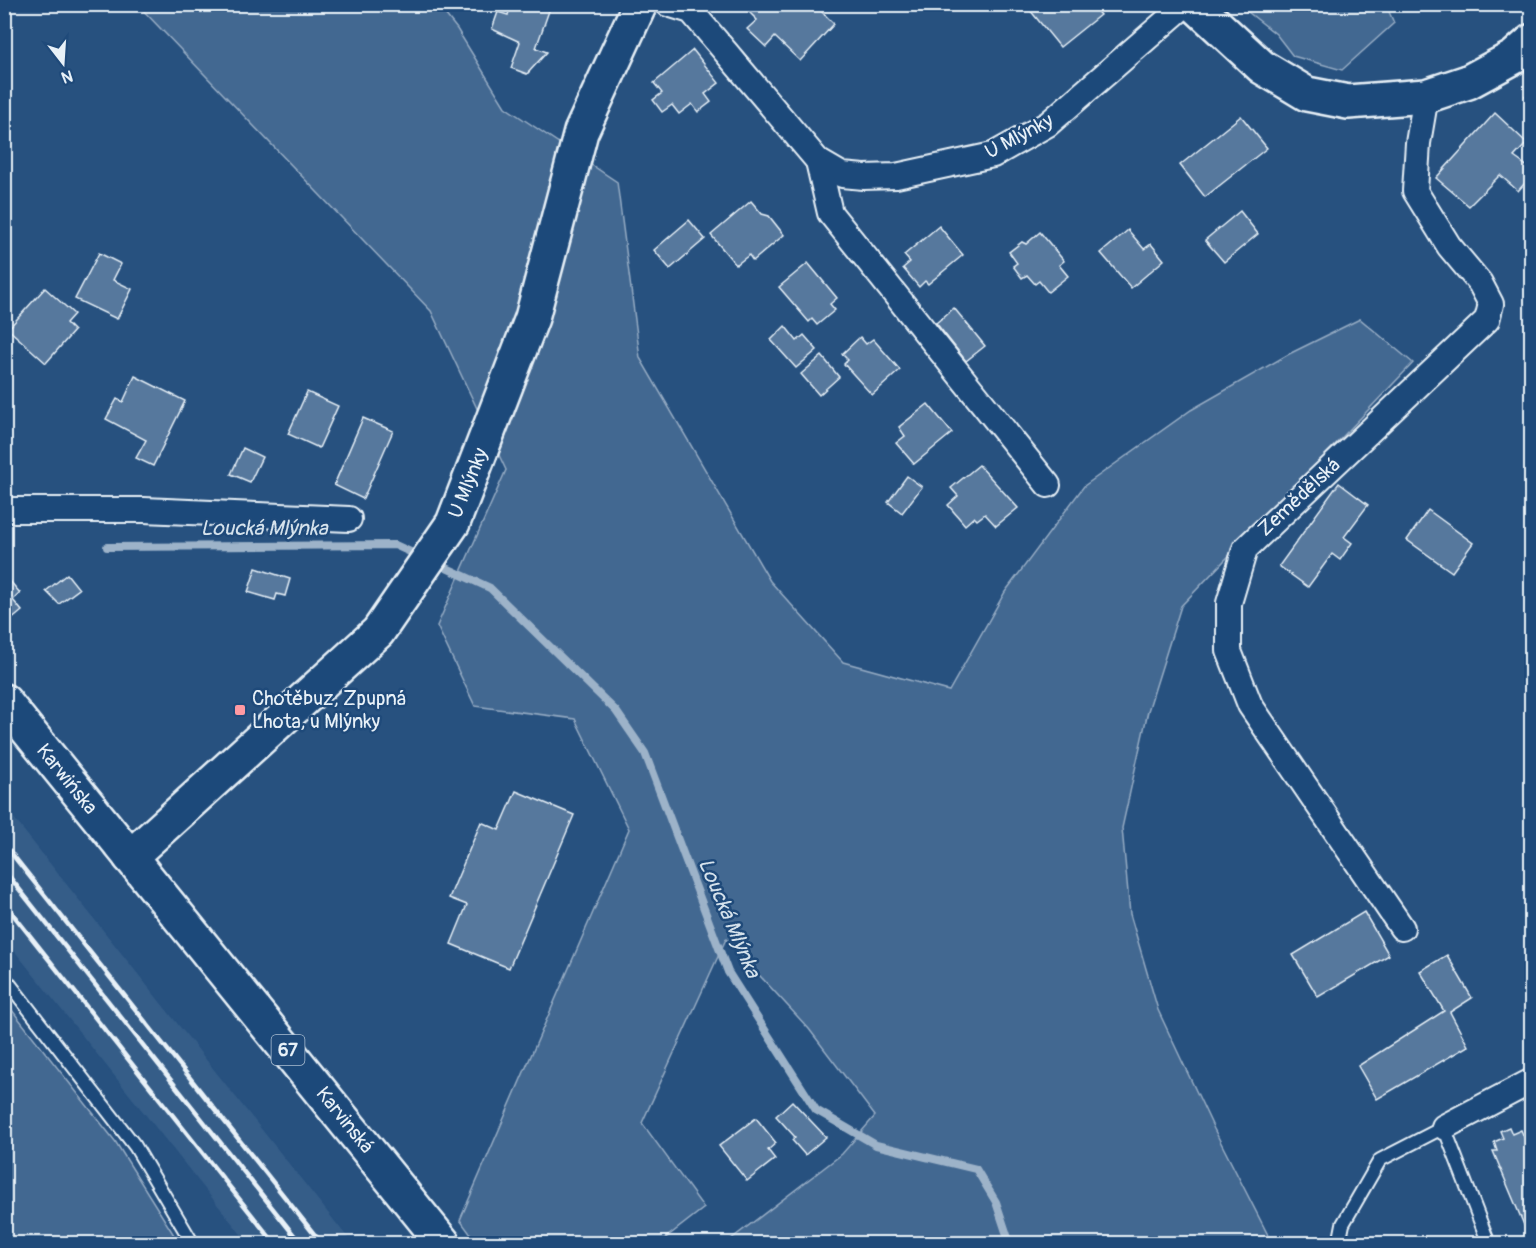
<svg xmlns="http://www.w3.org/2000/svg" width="1536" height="1248" font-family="Pangolin,sans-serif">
	<rect width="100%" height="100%" fill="#27517f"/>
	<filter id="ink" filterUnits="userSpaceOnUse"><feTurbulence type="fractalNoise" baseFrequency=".0167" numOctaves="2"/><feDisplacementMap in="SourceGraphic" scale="12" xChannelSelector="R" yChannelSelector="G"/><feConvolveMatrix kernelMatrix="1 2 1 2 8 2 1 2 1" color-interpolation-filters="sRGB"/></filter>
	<g filter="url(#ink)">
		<!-- built -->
		<path fill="#355d88" d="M5,807L352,1243H248L5,939Z"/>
		<!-- green -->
		<g fill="#436891" stroke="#96acc4" stroke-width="1.5">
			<path d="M138,5H438L457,29L505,107L617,182L640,358L770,581L843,662L949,691L1005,592L1084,486L1191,410L1289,354L1360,319L1413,363L1181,606L1148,711L1122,828L1130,914L1158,1010L1214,1129L1272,1243H726L842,1154L875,1116L809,1029L726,939L642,1123L704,1208L659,1243H477L460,1220L629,829L575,719L475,706L437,626L506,470L431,311Z"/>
			<path d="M1239,5H1386L1394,23L1342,70L1293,56L1276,34Z"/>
			<path d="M4,1000L115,1141L179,1243H5Z"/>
		</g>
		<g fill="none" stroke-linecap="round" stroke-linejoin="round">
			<!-- stream -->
			<g stroke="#9db3c9" stroke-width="8">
				<path d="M107,547L395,545L419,556"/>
				<path d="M440,565L490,588L616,711L645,753L728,972L816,1110L876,1145L976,1169L996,1202L1010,1244"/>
			</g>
		</g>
		<!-- building -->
		<g fill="#57789d" stroke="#e8f1f8" stroke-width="1.5">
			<path d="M511,4H541L550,8L536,48L547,52L527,74L511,68L520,42L492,29L498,12L508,15Z"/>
			<path d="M741,4H814L834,24L800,61L775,37L766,47L747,29L757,20Z"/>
			<path d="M1025,4H1091L1100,15L1060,47Z"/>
			<path d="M693,50L719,83L705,94L711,102L698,112L692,104L679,114L672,105L662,112L653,100L662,93L654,83Z"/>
			<path d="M1532,88V102L1525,96Z"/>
			<path d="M1495,113L1527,143L1514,157L1532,170V175L1518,191L1500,175L1469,206L1436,178Z"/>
			<path d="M1241,116L1267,148L1205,197L1180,165Z"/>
			<path d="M751,201L762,214L769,216L784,235L753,261L749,255L736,265L711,235Z"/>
			<path d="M1240,211L1258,234L1224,262L1205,240Z"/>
			<path d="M689,220L705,239L670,269L654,250Z"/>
			<path d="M939,226L963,255L928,284L925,281L919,287L903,268L910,262L904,255Z"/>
			<path d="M1128,230L1144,249L1151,244L1164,260L1131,288L1101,253Z"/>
			<path d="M1040,232L1064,261L1059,265L1068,276L1048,292L1039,281L1035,284L1027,275L1022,278L1013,266L1017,263L1009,252L1022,242L1026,244Z"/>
			<path d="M99,253L121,264L113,280L132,289L117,319L75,299Z"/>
			<path d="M808,263L837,298L830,304L835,310L817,325L812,319L809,322L779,287Z"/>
			<path d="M45,288L74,314L66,323L74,331L46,363L8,329Z"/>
			<path d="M954,308L985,346L966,361L936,323Z"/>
			<path d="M785,326L797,341L804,335L817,350L796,368L771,340Z"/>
			<path d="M860,337L866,344L873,339L900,370L872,395L844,364L848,360L842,354Z"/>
			<path d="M822,356L839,377L819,395L801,374Z"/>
			<path d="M135,376L185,401L153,466L136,458L146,440L106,419L117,399L123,402Z"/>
			<path d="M307,392L338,406L319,448L288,434Z"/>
			<path d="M928,404L952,433L914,464L896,443L905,436L899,427Z"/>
			<path d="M363,418L393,431L363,499L334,485Z"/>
			<path d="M243,448L262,457L250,482L231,474Z"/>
			<path d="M979,465L1018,508L996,526L985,514L977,520L974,517L965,525L948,505L958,496L951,488Z"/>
			<path d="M907,476L922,487L902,513L888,502Z"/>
			<path d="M1339,483L1368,505L1344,537L1352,543L1340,560L1332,554L1308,587L1279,566Z"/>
			<path d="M1428,510L1473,543L1452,572L1407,540Z"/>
			<path d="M256,568L290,579L285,596L277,594L275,600L248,592Z"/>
			<path d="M4,574L20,593L13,600L22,611L4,626Z"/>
			<path d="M67,574L79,589L59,604L46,591Z"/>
			<path d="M516,791L574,815L509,968L451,944L467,905L449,898L481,822L499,830Z"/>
			<path d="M1364,912L1389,955L1318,997L1293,955Z"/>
			<path d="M1447,955L1472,998L1450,1012L1468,1046L1377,1099L1358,1066L1444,1011L1420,971Z"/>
			<path d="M792,1101L826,1137L805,1155L792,1140L795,1137L776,1116Z"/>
			<path d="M756,1118L776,1143L768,1150L775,1159L747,1181L719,1146Z"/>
			<path d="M1509,1127L1512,1134L1521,1130L1525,1139L1529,1137L1532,1144V1244L1493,1151H1497L1494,1142L1503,1138L1500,1131Z"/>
		</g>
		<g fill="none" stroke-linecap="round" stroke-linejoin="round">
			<defs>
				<g id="lane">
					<path d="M4,977L135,1146L193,1244"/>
					<path d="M1339,1244L1343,1224L1380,1160L1444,1127L1489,1244"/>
				</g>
				<g id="street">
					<path d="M668,4L691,11L818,161L842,175L864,177L896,176L993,155L1048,124L1186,4"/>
					<path d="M818,161L830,213L1048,485"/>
					<path d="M4,510H144L349,519"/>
					<path d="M1402,928L1250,705L1229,651V603L1245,549L1487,320L1491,304L1480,283L1449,246L1415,191L1418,143L1426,96"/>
					<path d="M1444,1127L1532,1081"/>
				</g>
				<g id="secondary">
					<path d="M1194,4L1262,67L1307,94L1348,102L1426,96L1468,82L1514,57L1532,41"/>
					<path d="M130,857L378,632L453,523L532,318L581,132L640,4"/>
				</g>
				<path id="primary" d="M4,701L444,1244"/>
			</defs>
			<!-- lane casing -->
			<use href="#lane" stroke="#e8f1f8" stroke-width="16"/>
			<!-- street casing -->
			<use href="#street" stroke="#e8f1f8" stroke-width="28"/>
			<!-- secondary casing -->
			<use href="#secondary" stroke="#e8f1f8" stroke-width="38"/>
			<!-- primary casing -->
			<use href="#primary" stroke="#e8f1f8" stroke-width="38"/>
			<!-- lane -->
			<use href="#lane" stroke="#1f4a7a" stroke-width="12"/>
			<!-- street -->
			<use href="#street" stroke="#1f4a7a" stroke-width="24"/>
			<!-- secondary -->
			<use href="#secondary" stroke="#1f4a7a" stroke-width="33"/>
			<!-- primary -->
			<use href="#primary" stroke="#1f4a7a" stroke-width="33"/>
			<!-- rail -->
			<g stroke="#e8f1f8" stroke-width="4.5">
				<path d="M4,844L322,1244"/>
				<path d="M4,870L301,1244"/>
				<path d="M4,903L275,1244"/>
			</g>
		</g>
	</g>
	<!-- markers -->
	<rect fill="#ff9aa2" stroke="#1f4a7a" stroke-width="2" x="234" y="704" width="12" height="12" rx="3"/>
	<g text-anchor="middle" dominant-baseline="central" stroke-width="5" stroke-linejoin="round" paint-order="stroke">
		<!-- shield labels -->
		<rect fill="#1f4a7a" stroke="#acbfd2" stroke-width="1.5" x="271.5" y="1035" width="33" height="30" rx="4.5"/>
		<g font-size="18" font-weight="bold" fill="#e8f1f8">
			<text x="288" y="1050">67</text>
		</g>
		<!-- street labels -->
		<g font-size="20" fill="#e8f1f8" stroke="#1f4a7a">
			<text transform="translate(1019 136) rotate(-28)">U Mlýnky</text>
			<text transform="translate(468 483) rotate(-68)">U Mlýnky</text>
			<text transform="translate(1299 497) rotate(-43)">Zemědělská</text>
			<text transform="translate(67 779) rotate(51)">Karwińska</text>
			<text transform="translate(345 1120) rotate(51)">Karvinská</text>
		</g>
		<!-- poi labels -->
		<g font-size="20" fill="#e8f1f8" stroke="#1f4a7a" text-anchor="start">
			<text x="252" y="698">Chotěbuz, Zpupná<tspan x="252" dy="23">Lhota, u Mlýnky</tspan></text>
		</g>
		<!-- water labels -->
		<g font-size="21" font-style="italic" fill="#d5e2ec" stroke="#1f4a7a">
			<text x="264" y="528">Loucká Mlýnka</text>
			<text transform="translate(729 918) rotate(67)">Loucká Mlýnka</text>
		</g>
	</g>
	<!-- margin -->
	<rect width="1536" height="1248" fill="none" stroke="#1f4a7a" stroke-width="24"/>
	<rect x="12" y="12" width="1512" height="1224" fill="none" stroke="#e8f1f8" stroke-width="2" filter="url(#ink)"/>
	<!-- north arrow -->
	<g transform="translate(63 63) rotate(163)" stroke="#1f4a7a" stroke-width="4.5" paint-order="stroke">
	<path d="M0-4.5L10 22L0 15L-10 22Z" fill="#e8f1f8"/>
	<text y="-9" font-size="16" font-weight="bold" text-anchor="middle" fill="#e8f1f8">N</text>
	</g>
</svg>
